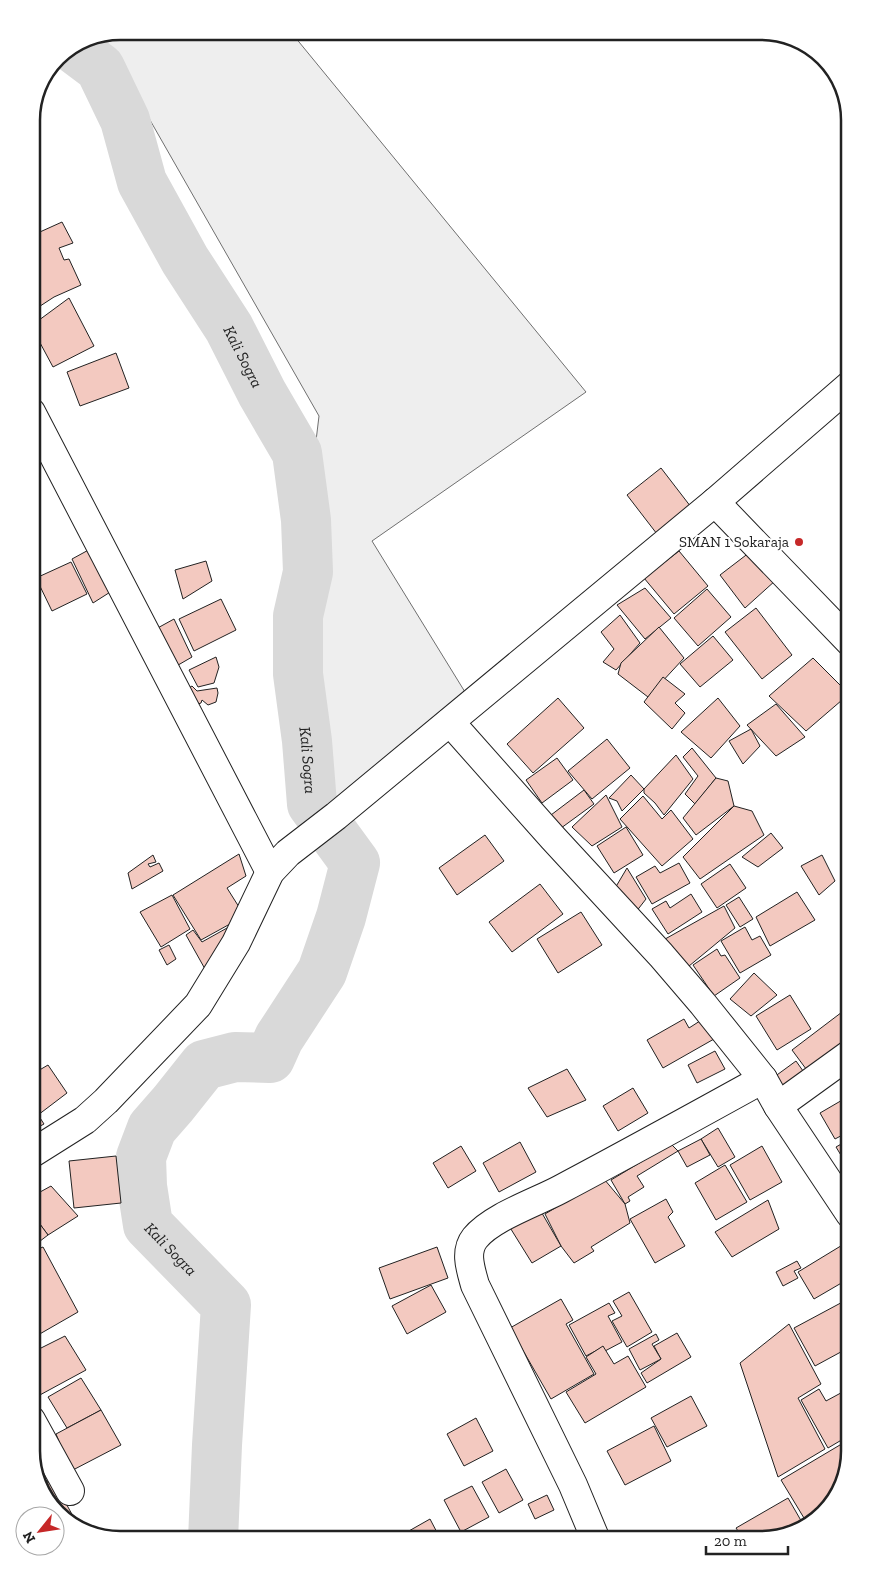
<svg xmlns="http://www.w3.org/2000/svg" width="881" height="1571" font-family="'Zilla Slab',serif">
	<rect width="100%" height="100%" fill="#fff"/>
	<!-- green -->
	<path fill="#eee" stroke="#6f6f6f" d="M120,31H290L586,392L372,541L465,692L324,808L297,598L319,416L102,36Z"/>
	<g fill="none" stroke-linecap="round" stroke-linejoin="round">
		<!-- river -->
		<path stroke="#d9d9d9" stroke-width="50" id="s1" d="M72,47L100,68L125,120L142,182L185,260L229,328L262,393L297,453L306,520L308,572L298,616V674L307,741L312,804L355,863L341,917L322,972L279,1038L270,1058L235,1057L204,1065L173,1104L152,1128L141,1157L142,1186L148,1225L226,1305L217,1445L213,1540"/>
	</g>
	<!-- building -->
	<g fill="#f3c9c0" stroke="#222">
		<path d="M62,222L73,243L59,248L64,260L69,259L81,285L54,297L31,312V236Z"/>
		<path d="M69,298L94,346L53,367L31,326Z"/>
		<path d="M116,353L129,388L80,406L67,372Z"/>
		<path d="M661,468L691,507L657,534L627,495Z"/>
		<path d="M94,547L115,589L93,603L72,559Z"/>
		<path d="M754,549L776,580L745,608L720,575Z"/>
		<path d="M679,551L708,586L674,614L644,578Z"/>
		<path d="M206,561L212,581L183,599L175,570Z"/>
		<path d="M71,562L87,594L52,611L36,578Z"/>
		<path d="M645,588L671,618L645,639L617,605Z"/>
		<path d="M707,589L731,617L698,646L674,618Z"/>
		<path d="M221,599L236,630L194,651L179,619Z"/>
		<path d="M756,608L792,655L762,679L725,632Z"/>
		<path d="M620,615L640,643L616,670L603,662L614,649L601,632Z"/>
		<path d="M174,619L192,657L173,668L154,630Z"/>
		<path d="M659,627L684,658L648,697L618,674L621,663Z"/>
		<path d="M713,636L733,660L700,687L680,664Z"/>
		<path d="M216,657L219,667L214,683L198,687L189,670Z"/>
		<path d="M813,658L849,694L806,731L769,696Z"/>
		<path d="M663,677L685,694L675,703L685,713L672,729L644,702Z"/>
		<path d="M192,686L197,691L217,688L218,693L216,702L208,705L202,700L201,703L198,704L182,692Z"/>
		<path d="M558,698L584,728L533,773L507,744Z"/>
		<path d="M718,698L740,726L711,758L681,732Z"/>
		<path d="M776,704L805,737L776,756L747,725Z"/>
		<path d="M850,704V724L841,710Z"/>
		<path d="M751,729L760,746L743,764L729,741Z"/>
		<path d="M607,739L630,768L592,799L568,771Z"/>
		<path d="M692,748L716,778L695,804L685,794L698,776L683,757Z"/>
		<path d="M676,755L693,779L664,815L655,803L644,793V789Z"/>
		<path d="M557,758L573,780L542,803L526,780Z"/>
		<path d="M631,775L644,789L622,811L617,801L609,798Z"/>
		<path d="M716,778L728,781L734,806L696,835L683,818Z"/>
		<path d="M584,790L594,804L557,831L547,818Z"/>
		<path d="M606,795L622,827L592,846L572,827Z"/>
		<path d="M643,796L662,819L671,810L693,839L662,866L620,819Z"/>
		<path d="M734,806L752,811L764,835L700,879L683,857Z"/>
		<path d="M626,827L643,855L614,873L597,846Z"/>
		<path d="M771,833L783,848L758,867L742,857Z"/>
		<path d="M485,835L504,861L457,895L439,868Z"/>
		<path d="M239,854L246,876L227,888L239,907V919L201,940L173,895Z"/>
		<path d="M153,855L156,862L148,864L150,867L159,863L163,871L132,889L128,873Z"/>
		<path d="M822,855L835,881L819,895L801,866Z"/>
		<path d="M679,863L690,883L652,904L636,877L655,866L660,873Z"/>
		<path d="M730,864L746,888L717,908L701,884Z"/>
		<path d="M627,868L646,899L632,917L611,895Z"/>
		<path d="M540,884L563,914L512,952L489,922Z"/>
		<path d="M797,892L815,920L770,946L756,917Z"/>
		<path d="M691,894L702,912L668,934L652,909L666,901L670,908Z"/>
		<path d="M172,895L190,929L161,947L140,912Z"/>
		<path d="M739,897L753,919L740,927L726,905Z"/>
		<path d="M724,906L735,928L683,971L658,943Z"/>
		<path d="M581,912L602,945L558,973L537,939Z"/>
		<path d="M745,927L752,940L760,936L771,955L740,973L721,941Z"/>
		<path d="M227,928L234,941L205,969L186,935L193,930L202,942Z"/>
		<path d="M169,945L176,959L167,965L159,950Z"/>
		<path d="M717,949L721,956L725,955L740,978L714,996L693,965Z"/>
		<path d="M754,973L777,995L751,1016L730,999Z"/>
		<path d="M790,995L811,1029L777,1050L756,1016Z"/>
		<path d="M846,1009L850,1014V1048L812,1077L792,1050Z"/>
		<path d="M684,1019L689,1028L703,1019L714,1039L663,1068L647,1040Z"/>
		<path d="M715,1051L725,1069L697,1083L688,1065Z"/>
		<path d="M796,1061L808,1078L782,1097L770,1080Z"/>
		<path d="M48,1065L67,1093L38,1115L31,1104V1075Z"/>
		<path d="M567,1069L586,1100L547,1117L528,1088Z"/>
		<path d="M633,1088L648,1113L618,1131L603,1106Z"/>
		<path d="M844,1099L850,1109V1131L835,1139L820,1113Z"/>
		<path d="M31,1104L44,1124L31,1131Z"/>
		<path d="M718,1128L735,1157L718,1167L701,1139Z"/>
		<path d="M701,1139L710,1155L687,1167L678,1151Z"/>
		<path d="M850,1139V1170L836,1147Z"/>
		<path d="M520,1142L536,1172L499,1192L483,1163Z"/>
		<path d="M671,1144L678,1151L637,1176L644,1187L628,1197L630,1201L625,1204L611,1180Z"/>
		<path d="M461,1146L476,1171L448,1188L433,1163Z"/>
		<path d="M762,1146L782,1182L750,1200L730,1165Z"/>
		<path d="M116,1156L121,1203L74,1208L69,1161Z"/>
		<path d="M725,1165L747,1202L716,1220L695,1183Z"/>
		<path d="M604,1179L625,1204L630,1223L591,1247L594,1251L574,1263L561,1246L545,1214Z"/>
		<path d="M51,1186L78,1216L48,1235L31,1212V1197Z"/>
		<path d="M666,1199L673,1212L668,1217L685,1246L655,1263L630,1219Z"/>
		<path d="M768,1200L779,1229L732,1257L715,1232Z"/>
		<path d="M539,1208L561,1246L532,1263L509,1226Z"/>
		<path d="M31,1212L48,1235L31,1248Z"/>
		<path d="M844,1244L850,1253V1278L814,1299L798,1272Z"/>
		<path d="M43,1247L78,1312L31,1339V1287L34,1285L31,1280V1252Z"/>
		<path d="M437,1247L448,1278L390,1299L379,1268Z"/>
		<path d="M797,1261L801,1268L794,1271L798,1278L783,1286L776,1272Z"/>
		<path d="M431,1285L446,1312L407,1334L392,1306Z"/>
		<path d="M629,1292L652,1332L627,1347L612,1321L622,1316L613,1301Z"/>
		<path d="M850,1298V1347L815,1366L794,1328Z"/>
		<path d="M561,1299L573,1320L566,1324L594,1374L551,1399L510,1328Z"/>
		<path d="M609,1303L615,1313L608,1316L622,1342L605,1351L603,1347L586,1356L569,1325Z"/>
		<path d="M789,1324L821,1384L798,1398L825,1449L778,1477L740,1363Z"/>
		<path d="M677,1333L691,1357L647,1383L641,1373L661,1359L654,1346Z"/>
		<path d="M656,1334L659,1340L652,1344L661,1359L640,1370L629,1349Z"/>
		<path d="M65,1336L86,1370L38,1396L31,1383V1353Z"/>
		<path d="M603,1346L614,1364L628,1356L646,1387L585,1423L566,1392L596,1374L586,1357Z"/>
		<path d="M81,1378L101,1410L67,1428L48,1397Z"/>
		<path d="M850,1388V1435L828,1448L801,1400L819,1389L826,1401Z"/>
		<path d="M691,1396L707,1426L667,1447L651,1418Z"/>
		<path d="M101,1410L121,1445L71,1471L56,1434Z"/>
		<path d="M476,1418L493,1451L464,1466L447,1434Z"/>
		<path d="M654,1426L671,1461L625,1485L607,1451Z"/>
		<path d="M850,1439V1456L835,1500L807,1523L781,1480Z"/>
		<path d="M506,1469L523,1500L499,1513L482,1482Z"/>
		<path d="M35,1472L58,1489L79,1527L71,1525L38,1485Z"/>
		<path d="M472,1486L489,1517L461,1532L444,1500Z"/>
		<path d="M547,1495L554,1510L535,1519L528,1504Z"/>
		<path d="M788,1498L803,1524L783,1535L761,1540H744L736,1528Z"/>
		<path d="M430,1519L441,1540H393Z"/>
	</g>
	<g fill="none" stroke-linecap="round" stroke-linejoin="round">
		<defs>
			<g id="minor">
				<path d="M31,412L270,872"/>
				<path d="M715,502L850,642"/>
				<path d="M450,722L553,838L661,955L703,1004L763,1079L778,1106L850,1214"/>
				<path d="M778,1106L850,1054"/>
				<path d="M31,1154L85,1120L106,1101L198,1005L236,943L270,872L288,853L336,816L715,502L850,385"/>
				<path d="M31,1420L70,1491"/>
				<path d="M596,1540L573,1485L475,1285C471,1270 464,1252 475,1238C492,1217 537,1202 561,1189C629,1153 696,1116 763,1079"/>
			</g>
		</defs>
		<!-- minor casing -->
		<use href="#minor" stroke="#222" stroke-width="30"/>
		<!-- minor -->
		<use href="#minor" stroke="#fff" stroke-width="28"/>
	</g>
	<!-- markers -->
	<circle fill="#c62828" stroke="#fff" stroke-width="2" cx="799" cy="542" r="5"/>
	<g text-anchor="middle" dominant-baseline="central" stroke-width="4" stroke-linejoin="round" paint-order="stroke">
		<!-- poi labels -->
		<g font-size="15" fill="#222" stroke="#fff" text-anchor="end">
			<text x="789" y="542">SMAN 1 Sokaraja</text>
		</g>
		<!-- water labels -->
		<g font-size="16" font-style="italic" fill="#222" stroke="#fff">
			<text stroke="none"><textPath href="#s1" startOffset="359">Kali Sogra</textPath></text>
			<text stroke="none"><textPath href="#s1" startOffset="779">Kali Sogra</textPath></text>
			<text stroke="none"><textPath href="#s1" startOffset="1392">Kali Sogra</textPath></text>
		</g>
	</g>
	<!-- crop -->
	<path d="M0 0H881V1571H0ZM120 40H761A80 80 0 0 1 841 120V1451A80 80 0 0 1 761 1531H120A80 80 0 0 1 40 1451V120A80 80 0 0 1 120 40Z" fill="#fff" fill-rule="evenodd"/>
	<path fill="none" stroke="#222" stroke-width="2.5" d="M120 40H761A80 80 0 0 1 841 120V1451A80 80 0 0 1 761 1531H120A80 80 0 0 1 40 1451V120A80 80 0 0 1 120 40Z"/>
	<!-- north arrow -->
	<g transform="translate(40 1531) rotate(240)"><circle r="24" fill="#ffffff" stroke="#a7a7a7"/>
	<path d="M0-4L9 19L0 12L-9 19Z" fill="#c62828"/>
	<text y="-8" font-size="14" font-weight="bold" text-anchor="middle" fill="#222222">N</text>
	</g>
	<!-- scale -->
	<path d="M706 1546v8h82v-8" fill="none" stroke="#222222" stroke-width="2.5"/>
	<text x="714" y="1546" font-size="15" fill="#222222" stroke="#ffffff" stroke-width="4" paint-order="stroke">20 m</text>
</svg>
